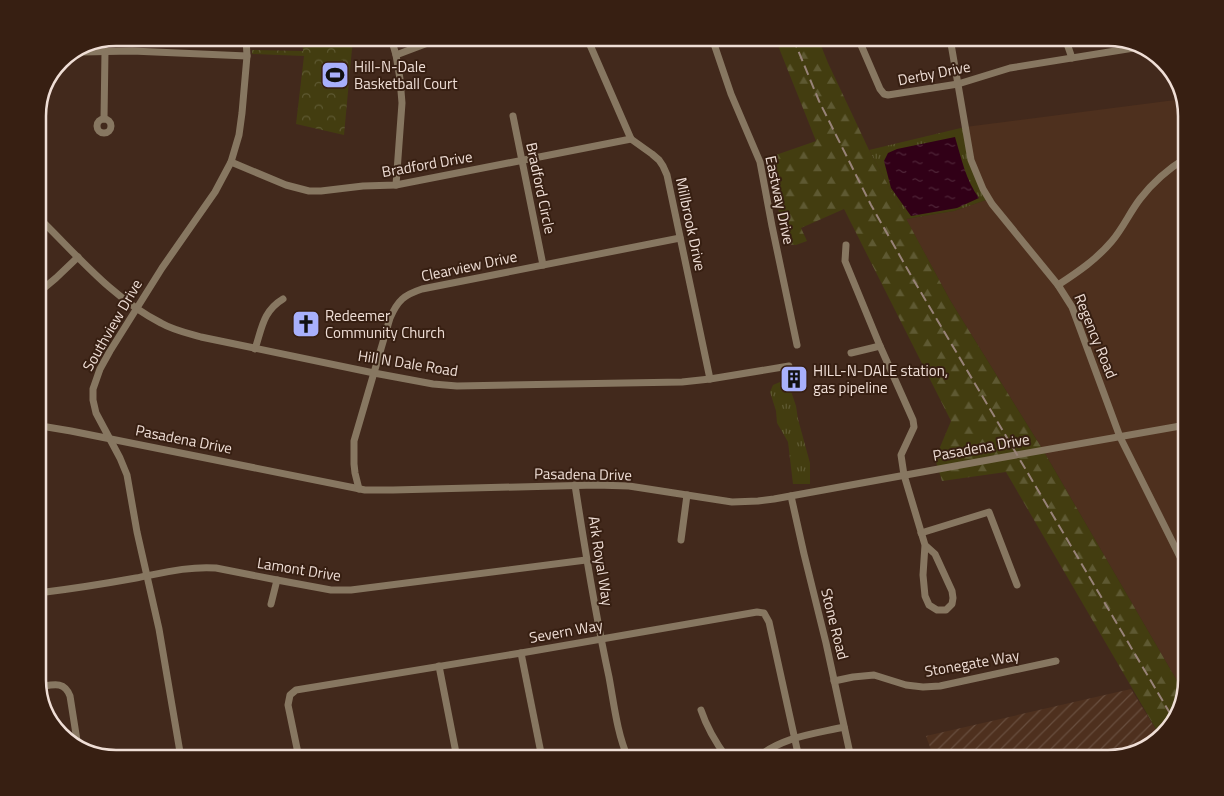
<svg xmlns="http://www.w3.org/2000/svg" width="1224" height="796" font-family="'Titillium Web',sans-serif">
	<defs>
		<pattern id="industrial-furrows" width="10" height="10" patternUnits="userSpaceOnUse" patternTransform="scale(1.25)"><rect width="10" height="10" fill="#4e301e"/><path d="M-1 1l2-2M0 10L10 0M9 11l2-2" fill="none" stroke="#684e3e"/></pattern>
		<pattern id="grass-tufts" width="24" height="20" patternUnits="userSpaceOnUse" patternTransform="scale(1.25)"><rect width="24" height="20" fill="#433d10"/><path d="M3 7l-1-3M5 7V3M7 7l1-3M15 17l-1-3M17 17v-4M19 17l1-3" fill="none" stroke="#5e5932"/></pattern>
		<pattern id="forest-firs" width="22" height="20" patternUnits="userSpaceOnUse" patternTransform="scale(1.25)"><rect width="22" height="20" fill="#433d10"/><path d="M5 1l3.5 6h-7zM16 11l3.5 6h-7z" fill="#5e5932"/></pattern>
		<pattern id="park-crowns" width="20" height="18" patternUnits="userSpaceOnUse" patternTransform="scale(1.25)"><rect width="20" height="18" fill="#433d10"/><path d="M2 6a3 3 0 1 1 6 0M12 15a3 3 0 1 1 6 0" fill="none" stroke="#5e5932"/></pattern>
		<pattern id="water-ripples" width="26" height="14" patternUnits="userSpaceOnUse" patternTransform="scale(1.25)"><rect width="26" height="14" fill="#310017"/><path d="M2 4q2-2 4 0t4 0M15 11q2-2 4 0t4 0" fill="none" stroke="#4f2538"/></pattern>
	</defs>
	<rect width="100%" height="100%" fill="#42291c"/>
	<!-- built -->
	<path fill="#4e301e" d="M1183,99L1186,112V680L1183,691L1043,450L950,300L906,219L954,211L989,199L983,189L965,127Z"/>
	<!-- industrial -->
	<path fill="url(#industrial-furrows)" d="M1131,689L1160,736L1147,748L1108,758H934L926,736Z"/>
	<!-- grass -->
	<g fill="url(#grass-tufts)">
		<path d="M965,127L968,149L989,199L954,211L906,219L869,150Z"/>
		<path d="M787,379L796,406L798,419L810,463V484H793L788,442L777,423L776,411L770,392L773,385Z"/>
	</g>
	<!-- forest -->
	<path fill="url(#forest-firs)" d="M775,38H818L828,63L869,150L950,300L1043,450L1183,691L1173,723L1160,736L1006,472L942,481L935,459L951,421L844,209L801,228L807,241L796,245L784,244L770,157L816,141Z"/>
	<!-- park -->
	<path fill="url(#park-crowns)" d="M302,38H353L344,135L296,124L304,56L252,54V50L303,51Z"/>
	<!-- garden -->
	<path fill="#433d10" d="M327,60H343V90H328Z"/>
	<!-- water -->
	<path fill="url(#water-ripples)" d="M955,137C961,157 966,181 979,198L957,208L911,216L891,188L884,161L888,153L897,149Z"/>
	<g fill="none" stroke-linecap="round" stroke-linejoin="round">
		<!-- minor -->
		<g stroke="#877761" stroke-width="7">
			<path d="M391,38L396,55L400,79L402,103L396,185"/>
			<path d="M587,38L631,139L652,154L659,160L663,166L667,175L710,379"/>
			<path d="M712,38L731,94L760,162L772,226L797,345"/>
			<path d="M858,38L880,89L884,94L888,95L958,84L1010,68L1140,47"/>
			<path d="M950,38L971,160L983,189L992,204L1058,285L1072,307L1120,437L1186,569"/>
			<path d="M1065,38L1072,58"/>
			<path d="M82,52L132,51L247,56"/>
			<path d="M396,55L441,38"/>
			<path d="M513,116L543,265"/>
			<circle cx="104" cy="126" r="7"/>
			<path d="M104,119L105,51"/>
			<path d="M231,162L286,185L309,191H321L363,186L396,185L631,139"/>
			<path d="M38,217C76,254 113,299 161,323C173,330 187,333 201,337L374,373L433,384L457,386L682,382L710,379L789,366"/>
			<path d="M846,245L845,261L880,346L913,420L914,427L901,455L904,475L925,545L923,575L925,596L929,605L937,610H946L952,604L953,598L952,591L935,554L925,545"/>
			<path d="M1058,285C1078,272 1097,259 1112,241C1123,228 1130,212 1140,199C1153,182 1168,169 1186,158"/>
			<path d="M38,293L56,278L78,257"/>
			<path d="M255,349C262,328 263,311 283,299"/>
			<path d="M851,353L880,346"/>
			<path d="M38,427H47L71,431L365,490H393L596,485L629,486L732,502L758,501L774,499L999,458L1186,425"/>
			<path d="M575,485C585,550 595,613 609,677C614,704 617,733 628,758"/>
			<path d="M359,489L355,473L354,464V441L390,318C398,300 404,295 422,289L680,238"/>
			<path d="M791,496L804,554L826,643L851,758"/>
			<path d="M921,533L989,512L1017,585"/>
			<path d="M681,540L687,495"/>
			<path d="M38,593C71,589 103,584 136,578C162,573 189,566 216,568L277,580L331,590H351L586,560"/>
			<path d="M271,604L277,580"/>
			<path d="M521,653L542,758"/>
			<path d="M439,666L457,758"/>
			<path d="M834,681L853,677L874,675L906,685L923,687L940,686L1056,661"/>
			<path d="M39,687C52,685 64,680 70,696L78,747"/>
			<path d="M701,710C707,728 716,743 727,758"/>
			<path d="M181,758L159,629L137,532L127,475L120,458L96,413L93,400V389L100,369L110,351L162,268L215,192L231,162L239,135L242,113L247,56L246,38"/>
			<path d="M299,758L288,705L290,695L296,690L521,653L757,612L764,613L769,622L799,758"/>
			<path d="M757,758C781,737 814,734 844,727"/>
		</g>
		<!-- rail -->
		<path stroke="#988379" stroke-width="2" stroke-dasharray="10 5" stroke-linecap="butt" d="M793,38L819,101L871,205L913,279L1174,720"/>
	</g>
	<!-- icons -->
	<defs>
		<symbol id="stadium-square" viewBox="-11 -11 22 22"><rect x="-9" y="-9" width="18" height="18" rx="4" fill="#a8b0fc" stroke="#371f12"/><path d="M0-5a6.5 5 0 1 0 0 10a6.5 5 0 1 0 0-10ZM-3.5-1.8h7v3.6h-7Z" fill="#111"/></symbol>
		<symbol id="church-square" viewBox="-11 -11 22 22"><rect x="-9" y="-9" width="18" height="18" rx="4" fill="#a8b0fc" stroke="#371f12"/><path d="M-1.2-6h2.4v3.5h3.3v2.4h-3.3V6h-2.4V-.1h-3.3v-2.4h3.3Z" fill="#111"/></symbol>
		<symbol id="building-square" viewBox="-11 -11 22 22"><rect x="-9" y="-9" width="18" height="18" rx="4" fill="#a8b0fc" stroke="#371f12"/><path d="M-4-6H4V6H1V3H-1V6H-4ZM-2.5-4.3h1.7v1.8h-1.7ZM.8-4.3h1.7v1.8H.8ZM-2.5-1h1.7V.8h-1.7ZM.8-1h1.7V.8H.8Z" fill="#111"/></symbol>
	</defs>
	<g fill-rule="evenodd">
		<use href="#stadium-square" x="319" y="59" width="32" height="32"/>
		<use href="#church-square" x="290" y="308" width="32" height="32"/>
		<use href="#building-square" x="778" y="363" width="32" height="32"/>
	</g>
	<g text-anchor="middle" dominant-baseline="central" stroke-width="4" stroke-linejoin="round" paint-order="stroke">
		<!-- poi labels -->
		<g font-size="15" fill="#efded6" stroke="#371f12" text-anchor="start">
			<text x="354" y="66">Hill-N-Dale<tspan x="354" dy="17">Basketball Court</tspan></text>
			<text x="325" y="315">Redeemer<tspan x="325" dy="17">Community Church</tspan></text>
			<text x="813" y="370">HILL-N-DALE station,<tspan x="813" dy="17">gas pipeline</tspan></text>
		</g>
		<!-- street labels -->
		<g font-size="15" fill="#efded6" stroke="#371f12">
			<text transform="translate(934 73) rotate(-11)">Derby Drive</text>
			<text transform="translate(427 164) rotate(-10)">Bradford Drive</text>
			<text transform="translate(541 188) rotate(78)">Bradford Circle</text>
			<text transform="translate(780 200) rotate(78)">Eastway Drive</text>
			<text transform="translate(691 224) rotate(78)">Millbrook Drive</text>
			<text transform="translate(469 266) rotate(-12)">Clearview Drive</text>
			<text transform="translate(112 325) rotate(-60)">Southview Drive</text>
			<text transform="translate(1096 336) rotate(68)">Regency Road</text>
			<text transform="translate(408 363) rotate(9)">Hill N Dale Road</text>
			<text transform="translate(184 439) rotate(11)">Pasadena Drive</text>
			<text transform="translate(981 447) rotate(-10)">Pasadena Drive</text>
			<text transform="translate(583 474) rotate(1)">Pasadena Drive</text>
			<text transform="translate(601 561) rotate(81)">Ark Royal Way</text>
			<text transform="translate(299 569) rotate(9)">Lamont Drive</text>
			<text transform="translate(835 624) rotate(76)">Stone Road</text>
			<text transform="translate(566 631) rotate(-10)">Severn Way</text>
			<text transform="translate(972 663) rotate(-10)">Stonegate Way</text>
		</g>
	</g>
	<!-- crop -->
	<path d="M0 0H1224V796H0ZM116 46H1108A70 70 0 0 1 1178 116V680A70 70 0 0 1 1108 750H116A70 70 0 0 1 46 680V116A70 70 0 0 1 116 46Z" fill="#371f12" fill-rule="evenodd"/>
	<path fill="none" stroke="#efded6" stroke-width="2.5" d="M116 46H1108A70 70 0 0 1 1178 116V680A70 70 0 0 1 1108 750H116A70 70 0 0 1 46 680V116A70 70 0 0 1 116 46Z"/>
</svg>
